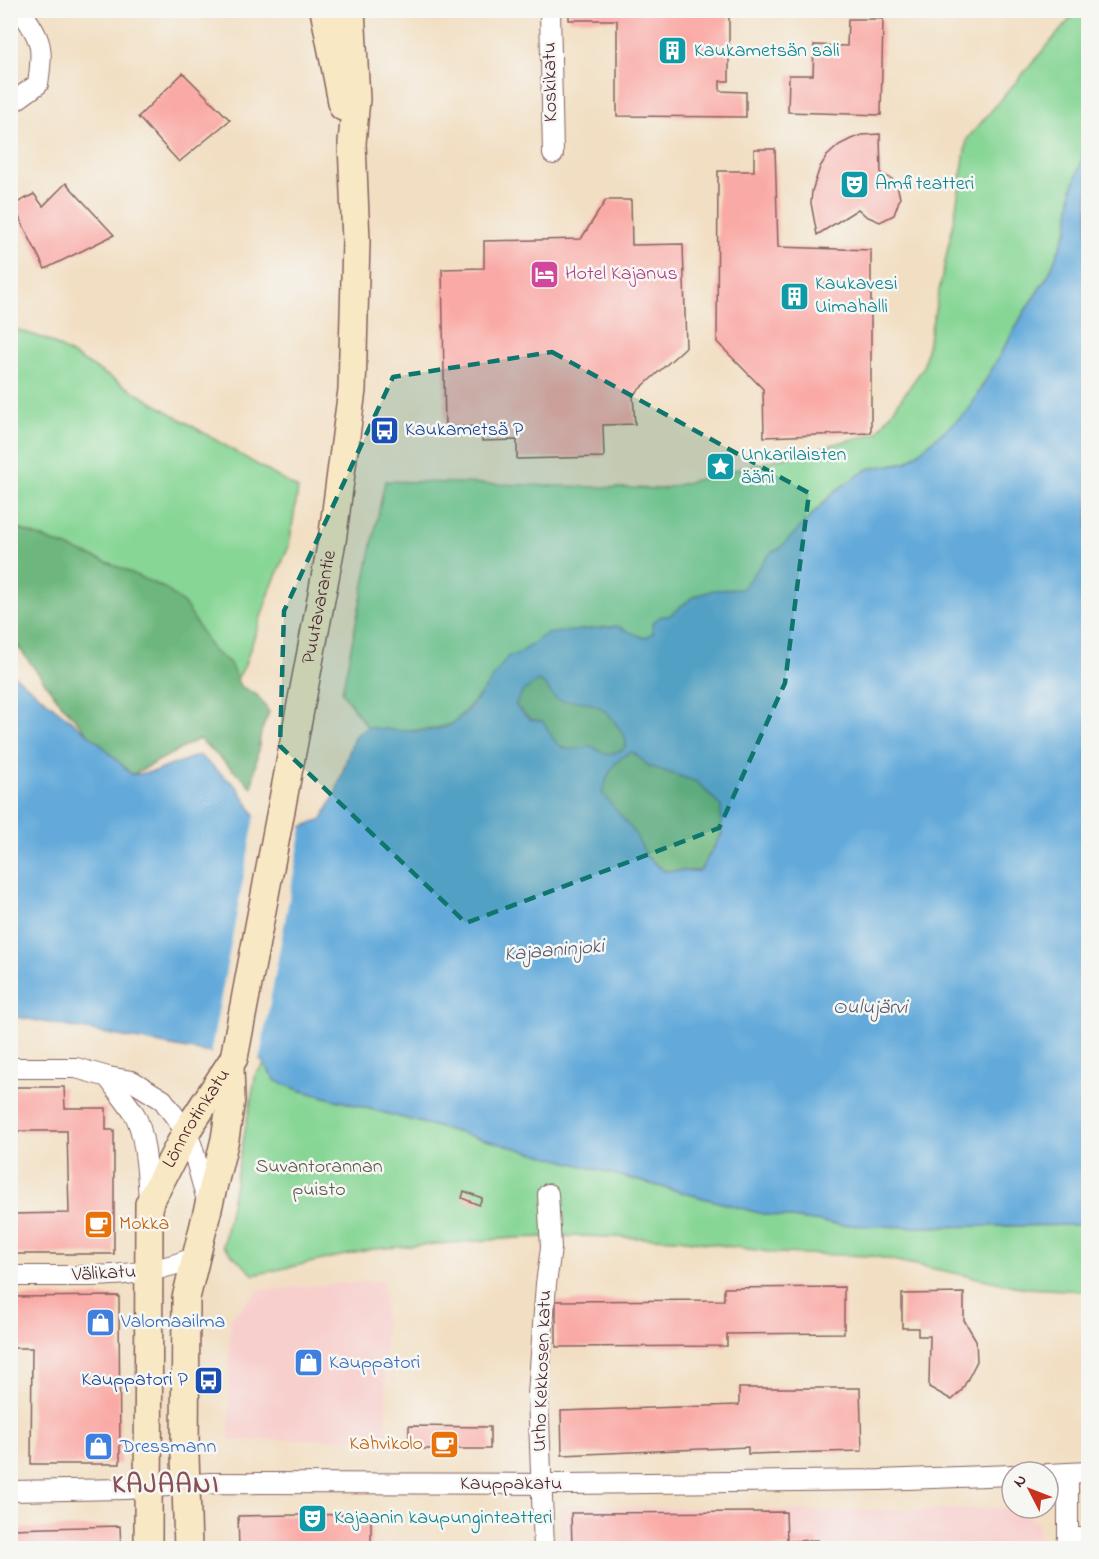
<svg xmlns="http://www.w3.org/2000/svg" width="1099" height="1559" font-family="'Indie Flower',sans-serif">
	<rect width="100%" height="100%" fill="#f6f6f2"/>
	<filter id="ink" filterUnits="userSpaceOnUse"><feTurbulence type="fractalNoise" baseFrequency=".0167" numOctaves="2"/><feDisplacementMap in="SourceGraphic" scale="12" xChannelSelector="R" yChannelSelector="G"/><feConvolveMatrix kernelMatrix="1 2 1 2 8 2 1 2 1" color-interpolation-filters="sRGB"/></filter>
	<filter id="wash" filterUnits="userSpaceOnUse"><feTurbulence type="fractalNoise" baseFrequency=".008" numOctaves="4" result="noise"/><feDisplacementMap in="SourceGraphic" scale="24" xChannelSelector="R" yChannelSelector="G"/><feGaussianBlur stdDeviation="1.35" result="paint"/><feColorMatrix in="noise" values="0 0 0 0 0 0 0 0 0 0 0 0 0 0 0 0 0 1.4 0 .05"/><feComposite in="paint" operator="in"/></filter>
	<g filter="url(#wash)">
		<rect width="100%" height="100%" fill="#f2dfc3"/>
		<!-- built -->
		<g fill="#f7d0ce">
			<path d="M384,1280L387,1438L229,1441L230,1318L259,1290Z"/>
			<path d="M561,1505L817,1511L1020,1508L1038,1524L1039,1548H561Z"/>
		</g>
		<!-- green -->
		<g fill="#87d695" stroke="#687a60" stroke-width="1.5">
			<path d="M1077,11H1088V132L1081,163L1072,189L1068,228L1048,276L1026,309L968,411L907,462L868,469L835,491L779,550L771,552L742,589L713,590L693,597L669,616H661L653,623V633L644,639L617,626L546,634L517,655L453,723L433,729L398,731L367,727L342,692L385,481L662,489L877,433L923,368L955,214L967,139Z"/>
			<path d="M11,328L46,339L298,489L289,546L271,588L244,667L217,715L44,666L16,647L18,612L11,603Z"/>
			<path d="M265,1064L276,1081L299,1090L763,1214L842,1225L911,1227L1088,1225V1291L1025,1288L873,1256L776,1253L679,1239L579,1236L515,1238L373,1249L254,1275L223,1246L256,1073Z"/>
		</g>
		<!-- forest -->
		<g fill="#6db77e" stroke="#5c6b54" stroke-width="1.5">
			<path d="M11,526L112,564L166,589L186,606L213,651L229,662L240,686L257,695L269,712L261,732L252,787L199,739L132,775L92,738L58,700L11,637Z"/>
			<path d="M538,681C549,684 549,695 558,699C563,702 570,700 576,701C597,702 607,708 618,726C622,733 627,737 626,746L622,750L608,755L591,746C564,755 555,747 544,722L530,719L515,705L523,691Z"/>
			<path d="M633,752L649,766L697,782L721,806L722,834L700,871H664L647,857L602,793C607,776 614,756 633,752Z"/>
		</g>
		<!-- water -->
		<path fill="#63aada" stroke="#566482" stroke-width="1.5" fill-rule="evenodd" d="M1088,132V1225L911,1227L842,1225L763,1214L299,1090L276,1081L261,1060L199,1051L11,1016L10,672L98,742L132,775L156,771L199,755L238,788L259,822L285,834L322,819L335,795L354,737L367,727C390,730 435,737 455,722C476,705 492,678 508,656L517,655L546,634L617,626L644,638L653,633L652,623L661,616H669L693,597L713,590L742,589L771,552L779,549L835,491L868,469L907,462L968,411L1026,309L1048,276L1068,228L1072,189L1081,163ZM538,681C549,684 549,696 559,700C564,702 572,700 578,701C596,703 607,709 617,725C622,732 627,737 626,746L622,750L608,755L590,746C564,755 555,747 544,722L529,719L515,705L523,691ZM633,752L649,766L697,782L721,806L722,834L700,871H664L647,857L634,832L602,793C607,776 614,757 633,752Z"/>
		<!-- pier -->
		<path fill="#f2dfc3" d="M256,811L261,820L285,831L303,823L259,1062L210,1055Z"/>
		<g id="blocks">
			<!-- building -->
			<g fill="#faaaa6">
				<path d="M569,10H729V81H720V91L746,92V117L617,116V20H569Z"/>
				<path d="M848,19H883L881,115L788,112L789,75H813L814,45L847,46Z"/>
				<path d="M183,73L230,120L179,162L138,117Z"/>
				<path d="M880,134L881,174L892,179L898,189L900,198L894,215L880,222L866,216L858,209L817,235L811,203L812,191L820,167L827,156L839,145L851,139L862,135Z"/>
				<path d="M754,149H775L778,247L871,250V433L764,437L763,389L717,342L718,171H754Z"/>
				<path d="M66,183L114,235L45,269L13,205L34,194L43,206Z"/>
				<path d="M606,200H631L632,245L683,244L686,347L633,395L635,424L603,425L604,457L517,459V440L482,441V426L445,427L442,269L484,268V241L581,239Z"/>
				<path d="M10,1087H64L65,1108H106V1130H114V1254H10V1214L69,1213L67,1131H10Z"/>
				<path d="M464,1191L482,1198L479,1205L462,1198Z"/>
				<path d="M844,1287V1333L727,1334V1346L556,1347V1301L724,1300V1288Z"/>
				<path d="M964,1293V1320L976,1340L977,1361L962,1390L952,1400L929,1387L930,1336H918V1328H902V1294Z"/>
				<path d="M119,1296L120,1464H31L32,1348H12L10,1297Z"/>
				<path d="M739,1388H860L862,1451L748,1454V1447L562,1455L561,1411L739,1405Z"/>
				<path d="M409,1426L490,1427V1449H409Z"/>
				<path d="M786,1512L787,1541L818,1540V1548H572L571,1513Z"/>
				<path d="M371,1514V1548H239L238,1516Z"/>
				<path d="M120,1526L121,1548H10V1529Z"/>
			</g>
		</g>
	</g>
	<g filter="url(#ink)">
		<use href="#blocks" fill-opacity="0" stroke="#856260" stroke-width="1.5"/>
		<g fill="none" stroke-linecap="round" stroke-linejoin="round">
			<defs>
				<g id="minor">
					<path d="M550,10L553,154"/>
					<path d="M10,101L16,100L38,84C43,48 43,40 20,10"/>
					<path d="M10,1068H76L108,1077L132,1081L163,1100L186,1132L192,1146L208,1204"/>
					<path d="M108,1077C116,1090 127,1102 135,1115C146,1136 148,1179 149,1202"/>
					<path d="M10,1276C71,1275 138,1282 195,1257"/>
					<path d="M1048,1474L1088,1472"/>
					<path d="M10,1491L126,1489L210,1483L568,1484L880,1480L1012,1475"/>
					<path d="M1068,1538H1088"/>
					<path d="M544,1548L538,1395L546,1284L551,1248L548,1194"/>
					<path d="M1066,1548L1068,1538V1473"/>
				</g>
				<g id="secondary">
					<path d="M324,10L343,107"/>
					<path id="s1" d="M148,1548L149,1204L186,1132L234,1058L332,541L352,390L356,241L352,143L356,99L351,10"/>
					<path d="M188,1548L185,1455L186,1298L225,1139L231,1099L230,1066"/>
				</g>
			</defs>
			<!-- minor casing -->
			<use href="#minor" stroke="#856260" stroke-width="22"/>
			<!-- secondary casing -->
			<use href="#secondary" stroke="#856260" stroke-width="30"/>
			<!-- minor -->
			<use href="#minor" stroke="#fff" stroke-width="20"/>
			<!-- secondary -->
			<use href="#secondary" stroke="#f8e8c3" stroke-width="27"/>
		</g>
	</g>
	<!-- marked area -->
	<path fill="#0f766e" fill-opacity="0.2" stroke="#0f766e" stroke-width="4.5" stroke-dasharray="12 8" stroke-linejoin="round" d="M552,352L809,493L785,683L719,828L466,923L280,746L284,611L393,377Z"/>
	<!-- icons -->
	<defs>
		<symbol id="building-square" viewBox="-11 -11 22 22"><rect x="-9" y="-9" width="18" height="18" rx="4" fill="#0f9aa8" stroke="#f6f6f2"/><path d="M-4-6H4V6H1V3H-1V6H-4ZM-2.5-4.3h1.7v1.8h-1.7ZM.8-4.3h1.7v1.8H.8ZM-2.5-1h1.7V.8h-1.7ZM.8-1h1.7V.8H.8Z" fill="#fff"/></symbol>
		<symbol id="theatre-square" viewBox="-11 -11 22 22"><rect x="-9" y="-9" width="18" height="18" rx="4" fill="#0f9aa8" stroke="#f6f6f2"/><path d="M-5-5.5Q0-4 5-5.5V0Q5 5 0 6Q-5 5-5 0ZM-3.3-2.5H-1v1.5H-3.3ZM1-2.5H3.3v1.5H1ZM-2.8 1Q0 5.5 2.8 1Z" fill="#fff"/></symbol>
		<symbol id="hotel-square" viewBox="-11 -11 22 22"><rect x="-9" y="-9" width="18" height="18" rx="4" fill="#d1479c" stroke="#f6f6f2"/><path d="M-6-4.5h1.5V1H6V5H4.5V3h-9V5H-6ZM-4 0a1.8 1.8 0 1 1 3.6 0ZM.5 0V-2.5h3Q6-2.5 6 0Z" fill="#fff"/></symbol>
		<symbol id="bus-square" viewBox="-11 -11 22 22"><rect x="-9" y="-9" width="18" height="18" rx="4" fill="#1a4fb4" stroke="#f6f6f2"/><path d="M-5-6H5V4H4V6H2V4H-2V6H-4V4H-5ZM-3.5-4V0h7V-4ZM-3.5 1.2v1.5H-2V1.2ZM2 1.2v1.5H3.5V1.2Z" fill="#fff"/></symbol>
		<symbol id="sight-square" viewBox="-11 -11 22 22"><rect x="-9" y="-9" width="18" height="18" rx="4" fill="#0f9aa8" stroke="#f6f6f2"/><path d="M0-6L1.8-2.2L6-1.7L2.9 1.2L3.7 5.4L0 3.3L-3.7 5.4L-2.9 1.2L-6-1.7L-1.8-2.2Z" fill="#fff"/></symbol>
		<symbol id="cafe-square" viewBox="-11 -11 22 22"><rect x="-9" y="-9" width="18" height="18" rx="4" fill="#e8710a" stroke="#f6f6f2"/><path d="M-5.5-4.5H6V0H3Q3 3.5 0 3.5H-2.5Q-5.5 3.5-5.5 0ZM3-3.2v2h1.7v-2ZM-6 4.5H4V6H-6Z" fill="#fff"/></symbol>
		<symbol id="shop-square" viewBox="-11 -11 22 22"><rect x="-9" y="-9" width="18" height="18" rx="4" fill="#3f7fe0" stroke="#f6f6f2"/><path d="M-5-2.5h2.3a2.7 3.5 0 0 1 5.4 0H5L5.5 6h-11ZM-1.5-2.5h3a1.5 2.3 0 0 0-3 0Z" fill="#fff"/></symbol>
	</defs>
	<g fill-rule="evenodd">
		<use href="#building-square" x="656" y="34" width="33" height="33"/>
		<use href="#theatre-square" x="838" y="168" width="33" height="33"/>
		<use href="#hotel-square" x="528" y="258" width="33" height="33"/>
		<use href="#building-square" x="778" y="280" width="33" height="33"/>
		<use href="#bus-square" x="368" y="414" width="33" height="33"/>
		<use href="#sight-square" x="704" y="450" width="33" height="33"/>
		<use href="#cafe-square" x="82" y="1208" width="33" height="33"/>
		<use href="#shop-square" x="84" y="1306" width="33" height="33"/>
		<use href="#shop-square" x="292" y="1346" width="33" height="33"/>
		<use href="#bus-square" x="192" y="1364" width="33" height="33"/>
		<use href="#cafe-square" x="428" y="1428" width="33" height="33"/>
		<use href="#shop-square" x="82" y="1430" width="33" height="33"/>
		<use href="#theatre-square" x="296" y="1502" width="33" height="33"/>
	</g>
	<g text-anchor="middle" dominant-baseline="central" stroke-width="5" stroke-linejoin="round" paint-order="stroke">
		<!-- culture labels -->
		<g font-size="20" fill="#0d838f" stroke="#f6f6f2" text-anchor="start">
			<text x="694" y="51">Kaukametsän sali</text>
			<text x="875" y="184">Amfiteatteri</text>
			<text x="815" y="284">Kaukavesi<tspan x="815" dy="23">Uimahalli</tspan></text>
			<text x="741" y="455">Unkarilaisten<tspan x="741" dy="23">ääni</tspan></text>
			<text x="334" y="1518">Kajaanin kaupunginteatteri</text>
		</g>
		<!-- street labels -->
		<g font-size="20" fill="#4a1f2b" stroke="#f6f6f2">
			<text transform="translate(551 82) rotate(-91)">Koskikatu</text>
			<text stroke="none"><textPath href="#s1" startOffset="972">Puutavarantie</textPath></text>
			<text stroke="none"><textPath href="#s1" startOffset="442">Lönnrotinkatu</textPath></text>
			<text transform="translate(104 1274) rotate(-3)">Välikatu</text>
			<text transform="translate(543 1371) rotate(-88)">Urho Kekkosen katu</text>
			<text x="511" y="1484">Kauppakatu</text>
		</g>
		<!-- hotel labels -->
		<g font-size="20" fill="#b23c85" stroke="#f6f6f2" text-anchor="start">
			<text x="565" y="274">Hotel Kajanus</text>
		</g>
		<!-- transit labels -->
		<g font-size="20" fill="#164399" stroke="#f6f6f2" text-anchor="start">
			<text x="405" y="430">Kaukametsä P</text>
			<text x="188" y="1380" text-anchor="end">Kauppatori P</text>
		</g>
		<!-- park labels -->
		<g font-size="20" fill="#5c564b" stroke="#f6f6f2">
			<text x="319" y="1167">Suvantorannan<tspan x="319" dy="23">puisto</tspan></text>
		</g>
		<!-- food labels -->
		<g font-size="20" fill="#c56008" stroke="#f6f6f2" text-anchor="start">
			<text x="119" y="1224">Mokka</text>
			<text x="423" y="1444" text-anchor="end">Kahvikolo</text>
		</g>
		<!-- shop labels -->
		<g font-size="20" fill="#366cbe" stroke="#f6f6f2" text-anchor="start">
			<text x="121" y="1322">Valomaailma</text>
			<text x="329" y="1363">Kauppatori</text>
			<text x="120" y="1447">Dressmann</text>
		</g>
		<!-- water labels -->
		<g font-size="21" font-style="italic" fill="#545771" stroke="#f6f6f2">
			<text transform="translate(554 951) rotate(-5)">Kajaaninjoki</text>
			<text x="870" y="1008">Oulujärvi</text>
		</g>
		<!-- district labels -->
		<g font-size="26" font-weight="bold" letter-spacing="1.5" fill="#885056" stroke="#f6f6f2">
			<text x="166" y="1486">KAJAANI</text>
		</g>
	</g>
	<!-- margin -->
	<rect width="1099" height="1559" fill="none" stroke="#f6f6f2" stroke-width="36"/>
	<!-- north arrow -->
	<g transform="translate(1030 1490) rotate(312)"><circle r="28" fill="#f6f6f2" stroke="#b1a0a2" stroke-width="1.5"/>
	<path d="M0-4.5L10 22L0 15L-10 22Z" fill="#c8321e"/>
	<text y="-9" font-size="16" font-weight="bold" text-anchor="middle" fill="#4a1f2b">N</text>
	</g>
</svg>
